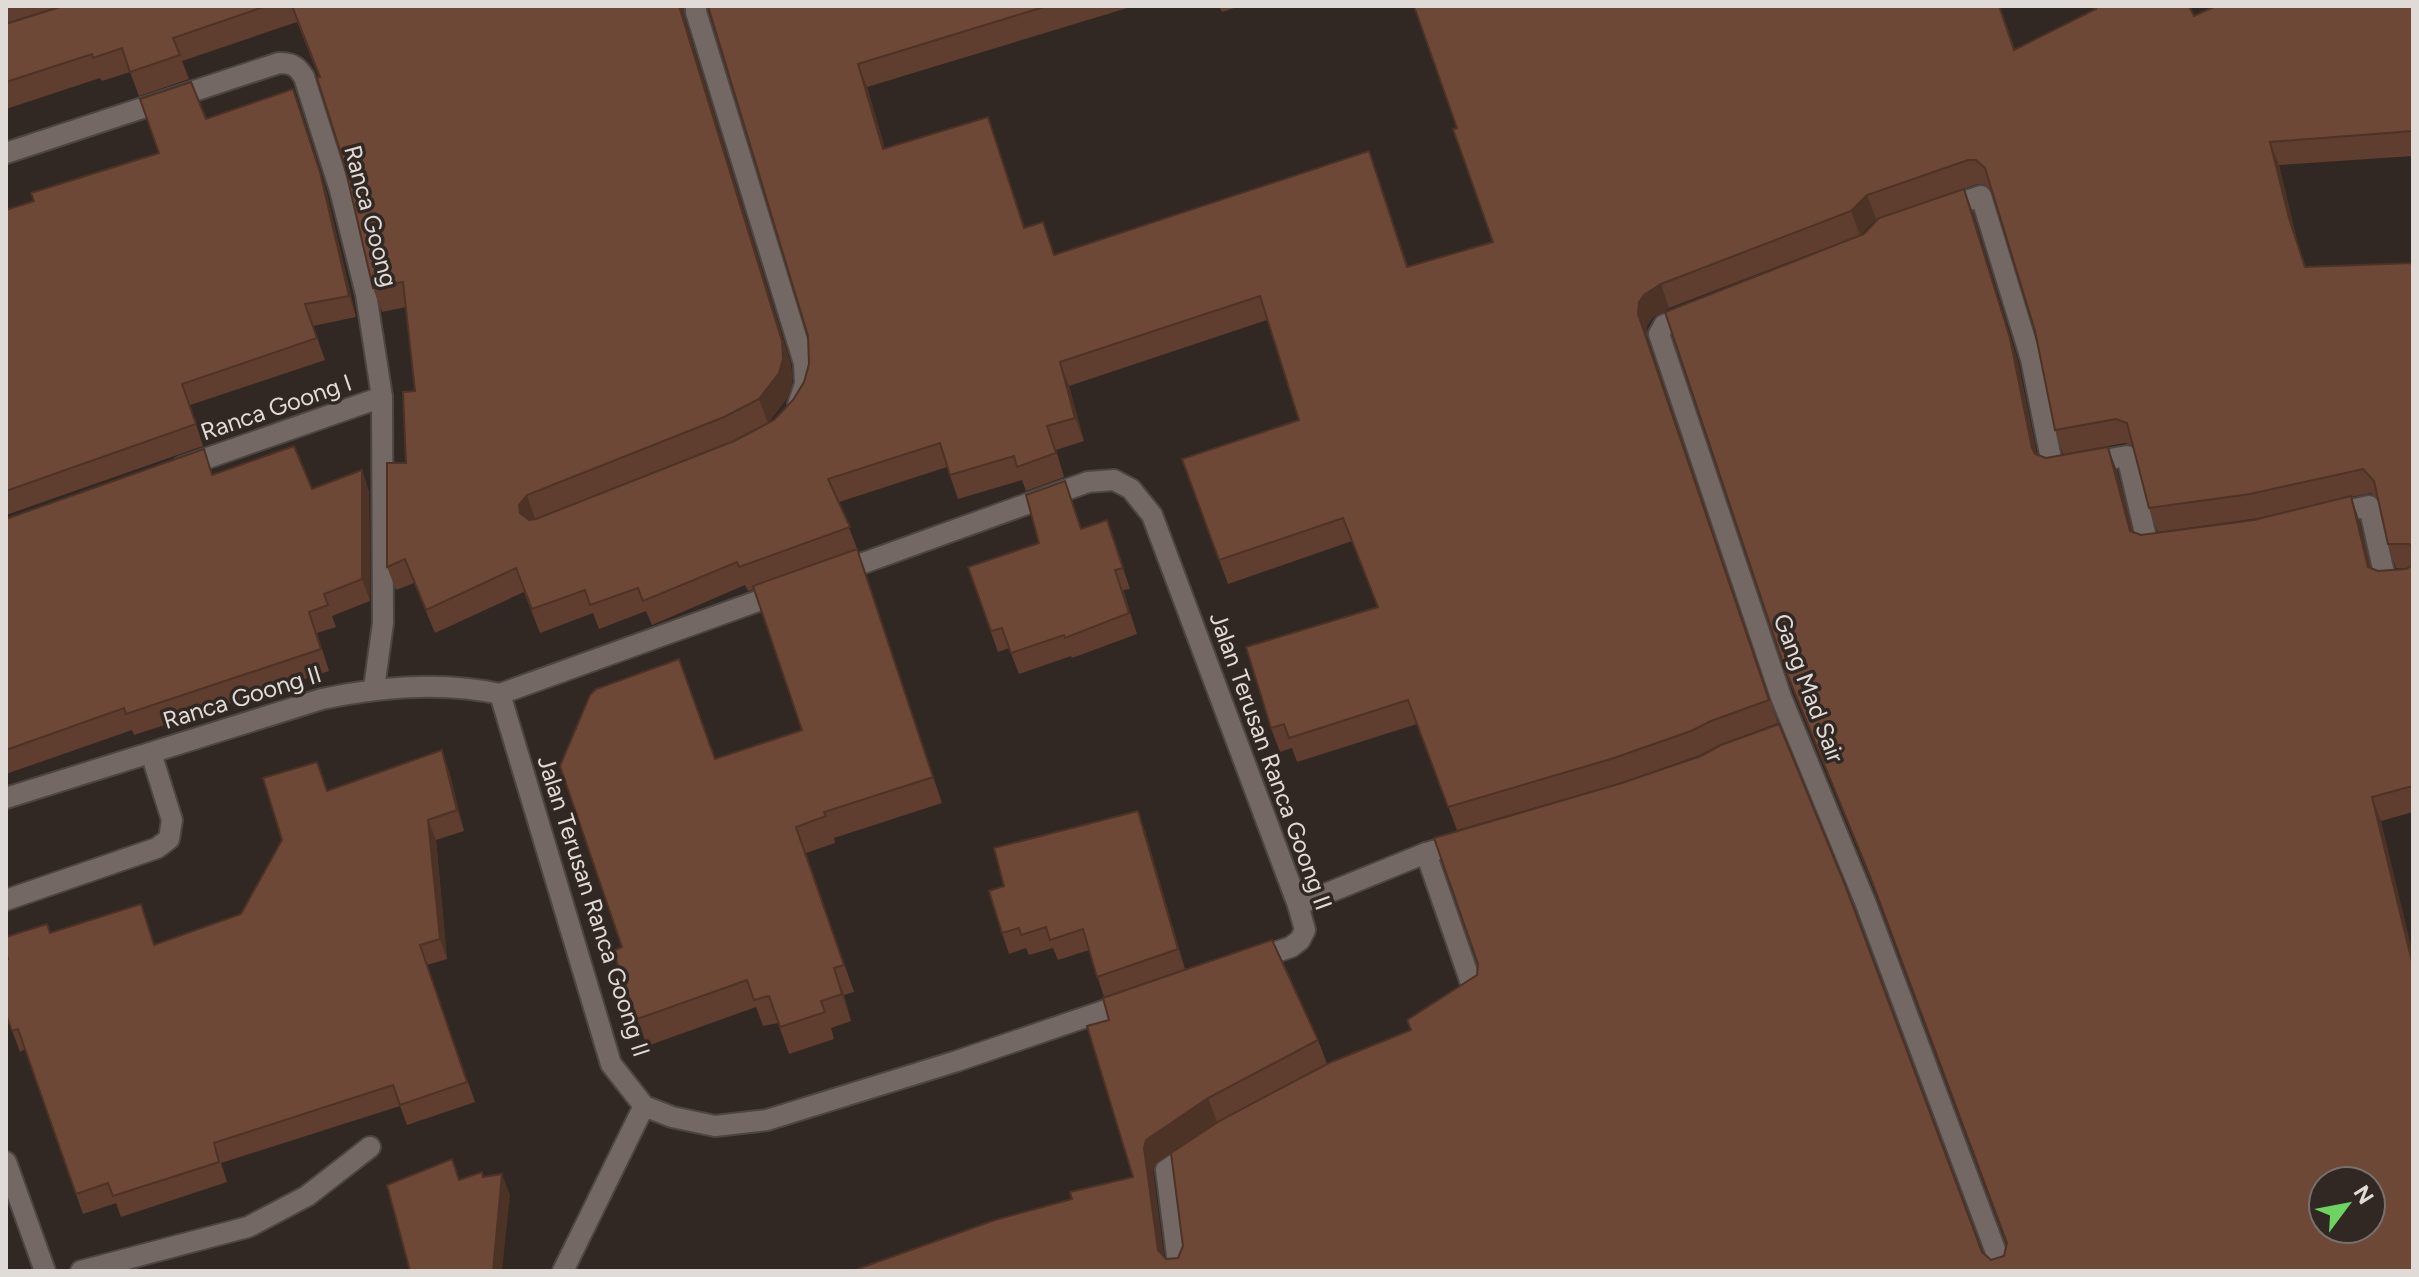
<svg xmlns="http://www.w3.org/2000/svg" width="2419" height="1277" font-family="Figtree,sans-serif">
	<rect width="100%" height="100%" fill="#312824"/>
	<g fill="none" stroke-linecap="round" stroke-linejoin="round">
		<defs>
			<g id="minor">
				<path d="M696,6V12L804,363L805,384L798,405"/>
				<path d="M6,153L279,63C292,63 297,66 304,77L340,190L366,294L382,397L383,623L374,688"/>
				<path d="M1945,208L1981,196L2031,359L2053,469L2127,456L2148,546L2162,544"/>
				<path d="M1693,313L1664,325L1659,334L1781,697L1866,904L2003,1271"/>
				<path d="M182,467L382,397"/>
				<path d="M1114,480L1131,489L1152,515L1298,905L1305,930L1300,940L1291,947L957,1061L767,1120L715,1126L672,1117L644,1106L611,1064L500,694L1088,482Z"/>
				<path d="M2331,514L2369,506L2386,582L2413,580"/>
				<path d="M6,798L322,699C379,687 442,681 500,694"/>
				<path d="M6,900L157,848L169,839L172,820L151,753"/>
				<path d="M1298,905L1426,853"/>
				<path d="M1463,999L1474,992L1426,853L1464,842"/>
				<path d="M6,1162L45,1271"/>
				<path d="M81,1271L248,1227L307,1196L370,1147"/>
				<path d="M563,1271L644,1106"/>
				<path d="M1179,1271L1166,1170L1195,1151"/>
			</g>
		</defs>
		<!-- minor casing -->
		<use href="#minor" stroke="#4d4542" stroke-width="24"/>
		<!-- minor -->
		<use href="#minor" stroke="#736863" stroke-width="20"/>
	</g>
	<!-- wall -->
	<g fill="#5f3e2f" fill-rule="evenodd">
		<path d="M6,6H60L6,23Z"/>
		<path d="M63,6H684V16L791,365L792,383L788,397L768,423L733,441L535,519L734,441L774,420L793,400L804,382L809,364L808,336L708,6H1134L867,87L885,149L988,117L1025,228L1055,255L1369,151L1408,267L1493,242L2000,6L2015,50L2094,10L2093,6H2189L2194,16L2413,6V156L2279,165L2297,241L2306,267L2413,263V812L2381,821L2413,1271H852L1072,1199L1133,1177L1087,1026L1318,1040L1327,1064L1217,1122L1155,1164L1153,1172L1164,1257L1166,1259L1982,1252L1991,1260L2004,1256L2006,1243L1878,899L1785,669L1864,234L1964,189L1973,213L2018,362L2037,455L2046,458L2117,471L2133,532L2141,535L2254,520L2302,508L2259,518L2158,532L2149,508L2133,446L2125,443L2063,454L2055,430L2035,331L1991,190L1984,184H1977L1876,219L1860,235L1669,308L1652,318L1647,326V338L1778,723L1719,745L1700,755L1623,782L1457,830L1417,724L1297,762L1292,748L1280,752L1271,728L1378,607L1352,541L1228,584L1182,459L1299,420L1267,320L1069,386L1084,441L1056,450L1064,477L1026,491L1022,480L958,499L947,467L839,502L858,551L942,803L834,838L835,843L806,853L854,992L844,995L851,1021L831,1028L834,1039L789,1054L778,1023L763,1026L756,1007L647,1046L613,951L622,947L715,759L802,730L754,589L748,591L745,585L652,625L646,611L599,629L593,613L540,633L524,592L435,633L414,583L396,590L387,567L406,463L415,391L406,307L382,312L373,288L344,163L319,77L297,22L182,61L189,79L139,96L130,72L102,81L100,78L6,109V24ZM2371,493L2378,500L2388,544L2396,568H2408L2378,571L2371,568L2359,520L2351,497Z"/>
		<path d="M1219,6H1240L1222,12Z"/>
		<path d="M301,110L327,194L356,317L313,326L325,360L190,405L203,446L6,515V210L34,201L159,153L206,119Z"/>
		<path d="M362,470L369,492L370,601L332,616L336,627L317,633L329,671L134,735L132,730L6,774V519L213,474L312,489Z"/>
		<path d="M1065,481L1081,529L1107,520L1130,589L1123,590L1137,634L1072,658L1071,656L1019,674L1009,648L998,652L968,567L1039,543Z"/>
		<path d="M449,771L464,831L436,840L447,959L427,965L475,1102L407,1125L400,1106L221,1163L227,1182L121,1217L116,1203L83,1214L25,1049L20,1052L6,1014L50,933L141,904L155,945L241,914L327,791Z"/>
		<path d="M1145,831L1185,969L1104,997L1089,950L1058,960L1053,948L1029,955L1026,948L1009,954L1002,933L1004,886Z"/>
	</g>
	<!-- shaded-wall -->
	<g fill="#4d3226">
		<path d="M679,6H684V16L791,365L792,383L788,397L768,423L759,399Z"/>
		<path d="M858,64L867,87L892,173L883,149Z"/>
		<path d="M293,89L327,194L356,317L349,296Z"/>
		<path d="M2270,142L2279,165L2297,241L2313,291L2289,218Z"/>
		<path d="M1369,151L1378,175L1416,291L1407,267Z"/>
		<path d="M1964,189L1973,213L2018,362L2040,472L2032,448Z"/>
		<path d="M1867,195L1876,219L1860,235L1851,211Z"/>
		<path d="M1661,284L1669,308L1652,318L1647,326V338L1778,723L1638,314L1639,302L1644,295Z"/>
		<path d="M1060,362L1069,386L1084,441L1075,418Z"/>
		<path d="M2108,447L2117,471L2139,555L2130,531Z"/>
		<path d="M362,470L369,492L370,601L362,579Z"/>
		<path d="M527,495L535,519L528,536L520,513L519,505Z"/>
		<path d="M2351,496L2359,520L2376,591L2368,567Z"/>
		<path d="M857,549L867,576L942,803L933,777Z"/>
		<path d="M442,750L449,771L464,831L457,810Z"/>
		<path d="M2372,797L2381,821L2413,954V966Z"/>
		<path d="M1138,811L1145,831L1185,969L1178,949Z"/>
		<path d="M428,820L436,840L447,959L440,939Z"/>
		<path d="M834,968L844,995L851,1021L842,994Z"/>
		<path d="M1208,1098L1217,1122L1155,1164L1153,1172L1166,1271L1158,1250L1144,1148L1146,1140Z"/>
		<path d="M502,1174L510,1195L502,1271H493Z"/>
	</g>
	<!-- building -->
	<g fill="#6e4837" stroke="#4d3226" stroke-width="2" fill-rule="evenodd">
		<path d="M63,6H266L173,38L180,55L130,72L122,48L93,58L92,54L6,82V24Z"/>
		<path d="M292,6H679L782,341L783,359L779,373L759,399L724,417L527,495L519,505L520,513L529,520L536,519L734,441L774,420L793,400L804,382L809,364L808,336L708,6H1047L858,64L883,149L988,117L1024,228L1043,222L1054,255L1369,151L1407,267L1493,242L1453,129L1457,128L1414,6H1999L2014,50L2096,9L2095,6H2189L2194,16L2216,6H2413V131L2270,142L2289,218L2305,267L2413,263V548L2409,544H2388L2374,481L2363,469L2250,494L2149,508L2127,423L2116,419L2055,430L2035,331L1985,168L1976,160H1968L1867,195L1851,211L1661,284L1644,295L1639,302L1638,314L1769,700L1711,721L1691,731L1614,758L1448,807L1408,700L1289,738L1284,724L1271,728L1246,647L1378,607L1343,518L1219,560L1182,459L1299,420L1260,296L1060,362L1075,418L1047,426L1056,453L1017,467L1014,456L950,475L940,443L828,479L850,527L739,567L737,562L643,601L638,588L590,605L585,590L532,609L516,568L426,610L405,559L387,567V463H406L403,392L415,391L403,282L373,288L344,163L317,78L320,77Z"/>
		<path d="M191,82L206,119L293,89L320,172L349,296L305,304L317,338L182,384L196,424L6,491V210L34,201L31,193L159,153L140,99Z"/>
		<path d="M1964,189L2010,338L2032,448L2035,454L2046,458L2108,447L2130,531L2141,535L2254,520L2351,496L2368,567L2378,571L2406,569L2413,565V786L2372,797L2413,966V1271H852L995,1220L1072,1199L1070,1192L1133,1177L1087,1026L1109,1020L1103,998L1272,940L1318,1040L1208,1098L1146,1140L1144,1148L1158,1250L1166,1259L1178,1258L1183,1246L1171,1153L1221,1120L1329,1063L1411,1030L1407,1020L1477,975L1478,964L1434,838L1622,783L1701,756L1721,745L1779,724L1845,885L1982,1252L1991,1260L2004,1256L2007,1243L1870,876L1785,669L1665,312L1864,234L1879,218ZM2323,1181H2371V1229H2323Z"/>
		<path d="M294,446L312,489L362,470V579L324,594L328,605L309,612L321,649L126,714L124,708L6,750V519L204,449L212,475Z"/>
		<path d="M1065,481L1081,529L1107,520L1123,568L1115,570L1129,613L1065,638L1064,635L1011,653L1002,628L991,631L968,567L1039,543L1026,495Z"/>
		<path d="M857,549L933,777L824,812L826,816L796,827L844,965L834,968L842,994L821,1001L825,1012L780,1027L769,996L754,1000L747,980L637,1019L613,951L622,947L560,766L590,695L596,689L679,659L715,759L802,730L753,586Z"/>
		<path d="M442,750L457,810L428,820L440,939L420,945L467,1082L400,1105L393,1085L214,1143L219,1162L113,1196L108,1183L76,1194L18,1029L12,1031L6,1014V959H8L6,952V937L47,924L50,933L141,904L154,945L241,914L282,840L263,778L317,762L327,791Z"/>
		<path d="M1138,811L1178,949L1097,977L1083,929L1050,940L1046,927L1021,935L1019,928L1002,933L989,891L1004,886L994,848Z"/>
		<path d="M452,1159L459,1180L482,1172L483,1177L502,1174L493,1271H410L387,1185Z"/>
	</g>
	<g text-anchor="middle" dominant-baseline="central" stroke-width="7" stroke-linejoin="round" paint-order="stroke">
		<!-- street labels -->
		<g font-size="24" fill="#e1dbd8" stroke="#312824">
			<text transform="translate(371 216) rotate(75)">Ranca Goong</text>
			<text transform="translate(276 407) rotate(-19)">Ranca Goong I</text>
			<text transform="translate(1809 688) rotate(69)">Gang Mad Sair</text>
			<text transform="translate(242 697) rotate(-17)">Ranca Goong II</text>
			<text transform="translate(1271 761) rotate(70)">Jalan Terusan Ranca Goong II</text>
			<text transform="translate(594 906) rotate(72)">Jalan Terusan Ranca Goong II</text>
		</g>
	</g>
	<!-- border -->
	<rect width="2419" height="1277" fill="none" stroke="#e1dbd8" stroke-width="16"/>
	<!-- north arrow -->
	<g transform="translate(2347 1205) rotate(58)"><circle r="38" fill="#312824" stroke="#77706c" stroke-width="2"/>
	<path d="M0-6L14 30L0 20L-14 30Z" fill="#6dd361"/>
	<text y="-12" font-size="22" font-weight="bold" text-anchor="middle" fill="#e1dbd8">N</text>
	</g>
</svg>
